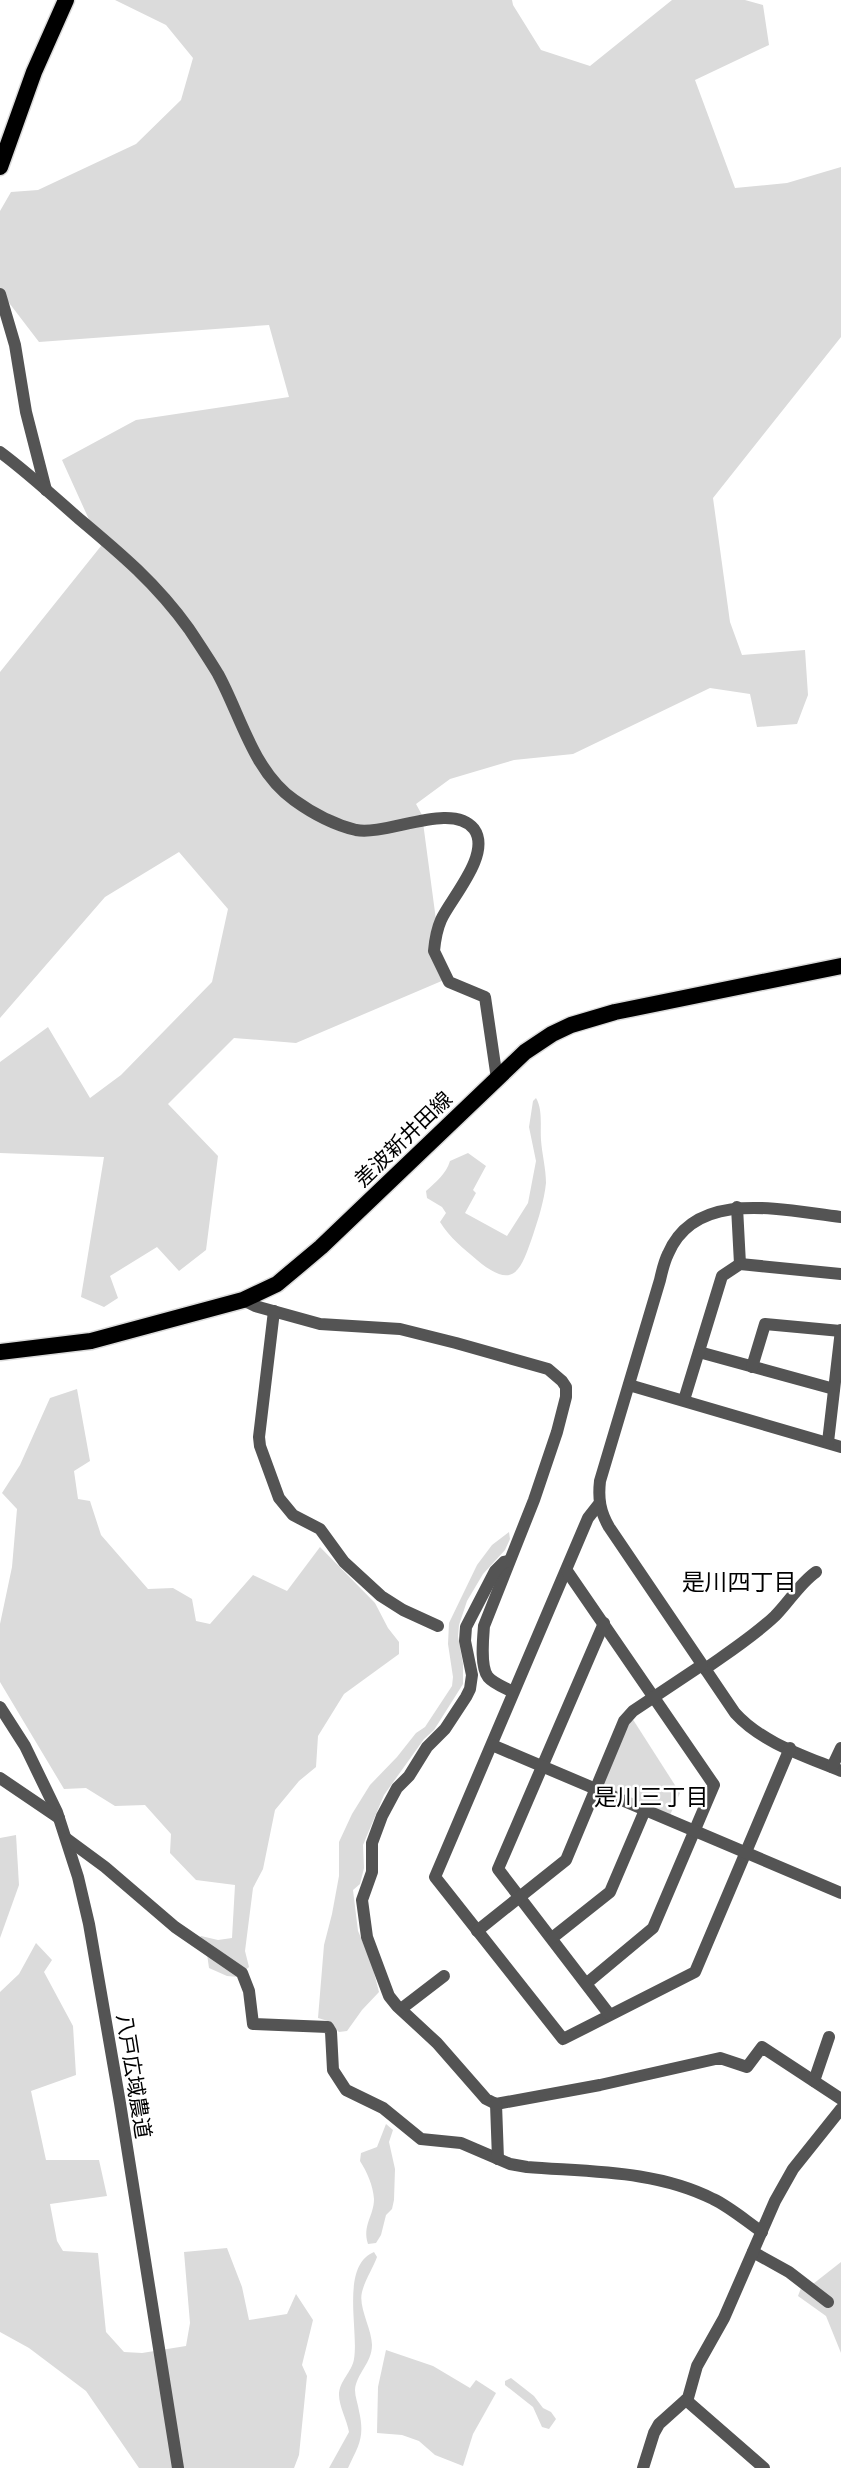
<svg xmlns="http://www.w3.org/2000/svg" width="841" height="2468" font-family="Figtree,'Noto Sans JP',sans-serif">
	<rect width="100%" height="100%" fill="#fff"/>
	<!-- green -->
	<g fill="#dbdbdb">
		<path d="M115,0H512L513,5L541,50L590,66L672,0H745L763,5L769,45L695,80L735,188L787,183L841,167V337L713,498L730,622L742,655L805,650L808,695L797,724L757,727L750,694L710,688L573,754L514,760L450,779L416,804L422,815L444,980L296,1043L234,1038L168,1104L218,1156L206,1250L179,1271L157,1247L110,1276L118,1298L104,1307L81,1297L104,1157L0,1153V1062L48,1027L90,1098L121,1075L212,982L228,909L179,852L105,897L0,1018V672L101,546L62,460L136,420L289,397L269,325L39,342L0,291V211L11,192L38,190L136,144L181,100L193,58L166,25Z"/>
		<path d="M536,1098C543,1110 540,1126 541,1140C542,1154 546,1169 546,1183C544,1201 539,1217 533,1235C521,1269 515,1292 477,1260C463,1248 450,1238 440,1222L446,1213L442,1207L427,1198L426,1191C436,1182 446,1174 450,1161L468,1153L486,1166L473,1190L476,1193L465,1213L507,1236L528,1203L536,1161L529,1127L533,1101Z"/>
		<path d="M77,1389L90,1461L74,1471L78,1499L90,1501L101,1535L148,1589L173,1588L192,1599L196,1621L210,1624L253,1575L287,1591L320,1547L375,1603L388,1628L399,1642V1654L344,1694L318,1736L316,1767L299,1781L275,1810L263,1869L253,1888L245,1951L249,1967L238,1977L227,1976L209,1968L207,1954L197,1940L201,1936L218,1940L232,1938L235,1885L196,1880L170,1853L171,1834L145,1805L115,1806L86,1788L64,1789L0,1682V1624L12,1567L17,1509L2,1493L20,1465L50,1398Z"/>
		<path d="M509,1532L510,1539L505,1550L483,1574L467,1601L459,1625L458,1636L463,1664V1684L434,1730L424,1739L384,1795L363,1845L364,1868L360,1884L353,1890L358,1931L371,1961L379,1992L362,2010L347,2031L339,2032L328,2021L318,2018L324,1945L332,1914L339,1876V1842L352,1814L370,1785L397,1757L416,1733L425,1727L452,1686L453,1677L448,1644L449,1623L477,1565L492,1545Z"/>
		<path d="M632,1718L680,1793L670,1815L605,1788L601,1783Z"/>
		<path d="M16,1835L19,1885L0,1938V1838Z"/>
		<path d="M36,1943L52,1960L44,1972L73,2026L76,2075L31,2091L46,2160H99L107,2196L50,2204L57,2241L63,2251L98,2253L106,2332L124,2352L142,2353L186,2346L190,2323L184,2252L227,2248L242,2287L249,2320L287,2314L296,2294L313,2320L302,2365L307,2376L299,2455L294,2468H139L86,2391L29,2348L0,2332V1992L19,1974Z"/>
		<path d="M386,2124L393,2130L389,2142L395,2169L394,2200L392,2209L386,2215L381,2235L376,2243L368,2244C362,2225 374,2216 374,2199C373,2185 367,2172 360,2161L361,2153L377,2147Z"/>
		<path d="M374,2252L377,2257C373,2268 365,2280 362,2292C358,2307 372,2329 372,2345C372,2363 356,2374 355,2390C355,2397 358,2404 359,2411C365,2437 359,2445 348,2468H329L349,2432C347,2420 339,2406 339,2395C339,2381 352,2372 354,2359C359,2330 340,2266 374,2252Z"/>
		<path d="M841,2262V2353L826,2316L798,2296L801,2288L813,2284Z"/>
		<path d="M386,2350L433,2366L470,2388L476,2380L496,2393L473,2434L463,2466L435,2455L419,2441L402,2435L377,2433L378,2387Z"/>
		<path d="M511,2378L534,2396L543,2408L551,2412L556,2419L549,2429L542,2427L533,2407L505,2385V2381Z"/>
	</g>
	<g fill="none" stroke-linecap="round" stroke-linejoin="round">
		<defs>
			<g id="major">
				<path d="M0,167L34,72L66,0"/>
				<path d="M0,1352L91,1341L243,1300L277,1284L321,1247L525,1052L552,1034L571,1025L615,1012L841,966"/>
			</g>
		</defs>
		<!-- major casing -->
		<use href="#major" stroke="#dbdbdb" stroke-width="19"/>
		<!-- minor -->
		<g stroke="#545454" stroke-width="12">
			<path d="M0,294L15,345L26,412L46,490"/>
			<path d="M0,452C27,472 52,495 77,517C120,553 156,583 189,629C199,644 209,659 218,674C241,716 253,771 294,800C312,813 335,825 356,830C387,836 452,801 474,829C492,854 451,898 441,920C437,929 435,940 434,951L449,982L485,997L497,1079"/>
			<path d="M737,1207L740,1264"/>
			<path d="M841,1217C786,1211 696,1187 668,1254C664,1262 662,1271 660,1280L600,1481C598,1499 600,1511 609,1527L735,1713C762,1743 805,1756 841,1771"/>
			<path d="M243,1300L255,1306L320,1324L400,1329L456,1343L548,1369L562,1381L566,1387V1397L557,1432L534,1500L484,1626C483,1639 480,1667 488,1677C494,1684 506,1688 513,1692"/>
			<path d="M274,1311L259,1437L260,1446L279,1498L293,1515L320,1529L344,1562L381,1596L403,1610L438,1626"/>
			<path d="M699,1352L834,1389"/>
			<path d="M752,1367L765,1324L841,1331"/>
			<path d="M629,1385L841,1447"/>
			<path d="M684,1400L722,1276L740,1264L841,1274"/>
			<path d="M828,1442L841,1330"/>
			<path d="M599,1504L588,1518L435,1877L563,2039L695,1972L790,1748"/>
			<path d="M509,1561L504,1562L495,1571L466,1627L465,1641L472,1675L470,1689L466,1697L445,1729L427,1747L409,1776L397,1788L382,1816L372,1843V1872L362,1900L367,1937L389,1996L397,2006L437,2043L486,2099L496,2104L600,2085L720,2058L747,2067L762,2047L841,2099"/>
			<path d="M567,1571L714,1785L653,1928L587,1983"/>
			<path d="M604,1623L498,1869L609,2014"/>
			<path d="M705,1669C729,1652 754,1636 775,1616C789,1602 800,1583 816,1572"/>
			<path d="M0,1707L25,1746L57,1812L78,1877L89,1924L120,2103L178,2468"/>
			<path d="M492,1745L841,1893"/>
			<path d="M832,1767L841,1748"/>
			<path d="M0,1778L59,1818"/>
			<path d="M67,1839L105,1867L175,1927L242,1973L249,1991L253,2024L328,2027L331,2032L333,2070L346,2090L383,2108L421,2139L461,2143L510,2164L527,2167C589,2172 656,2170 713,2199C730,2207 746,2221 762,2232"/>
			<path d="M477,1931L566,1860L624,1721L633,1711L702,1665"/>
			<path d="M552,1938L610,1892L645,1810"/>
			<path d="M401,2009L444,1976"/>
			<path d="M814,2081L829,2037"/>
			<path d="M496,2104L498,2159"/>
			<path d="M753,2252L789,2272L828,2302"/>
			<path d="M686,2400L764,2468"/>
			<path d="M643,2468L654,2433L659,2424L688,2398L697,2366L724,2318L775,2201L793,2169L841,2109"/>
		</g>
		<!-- major -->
		<use href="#major" stroke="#000" stroke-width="16"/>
	</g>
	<g text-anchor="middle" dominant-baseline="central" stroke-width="5" stroke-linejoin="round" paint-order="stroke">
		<!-- street labels -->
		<g font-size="21" fill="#000" stroke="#fff">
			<text transform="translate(403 1139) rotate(-44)">差波新井田線</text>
			<text transform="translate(134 2076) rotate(81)">八戸広域農道</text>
		</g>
		<!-- neighbourhood labels -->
		<g font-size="23" fill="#000" stroke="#fff">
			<text x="739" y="1582">是川四丁目</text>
			<text x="651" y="1797">是川三丁目</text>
		</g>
	</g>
</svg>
